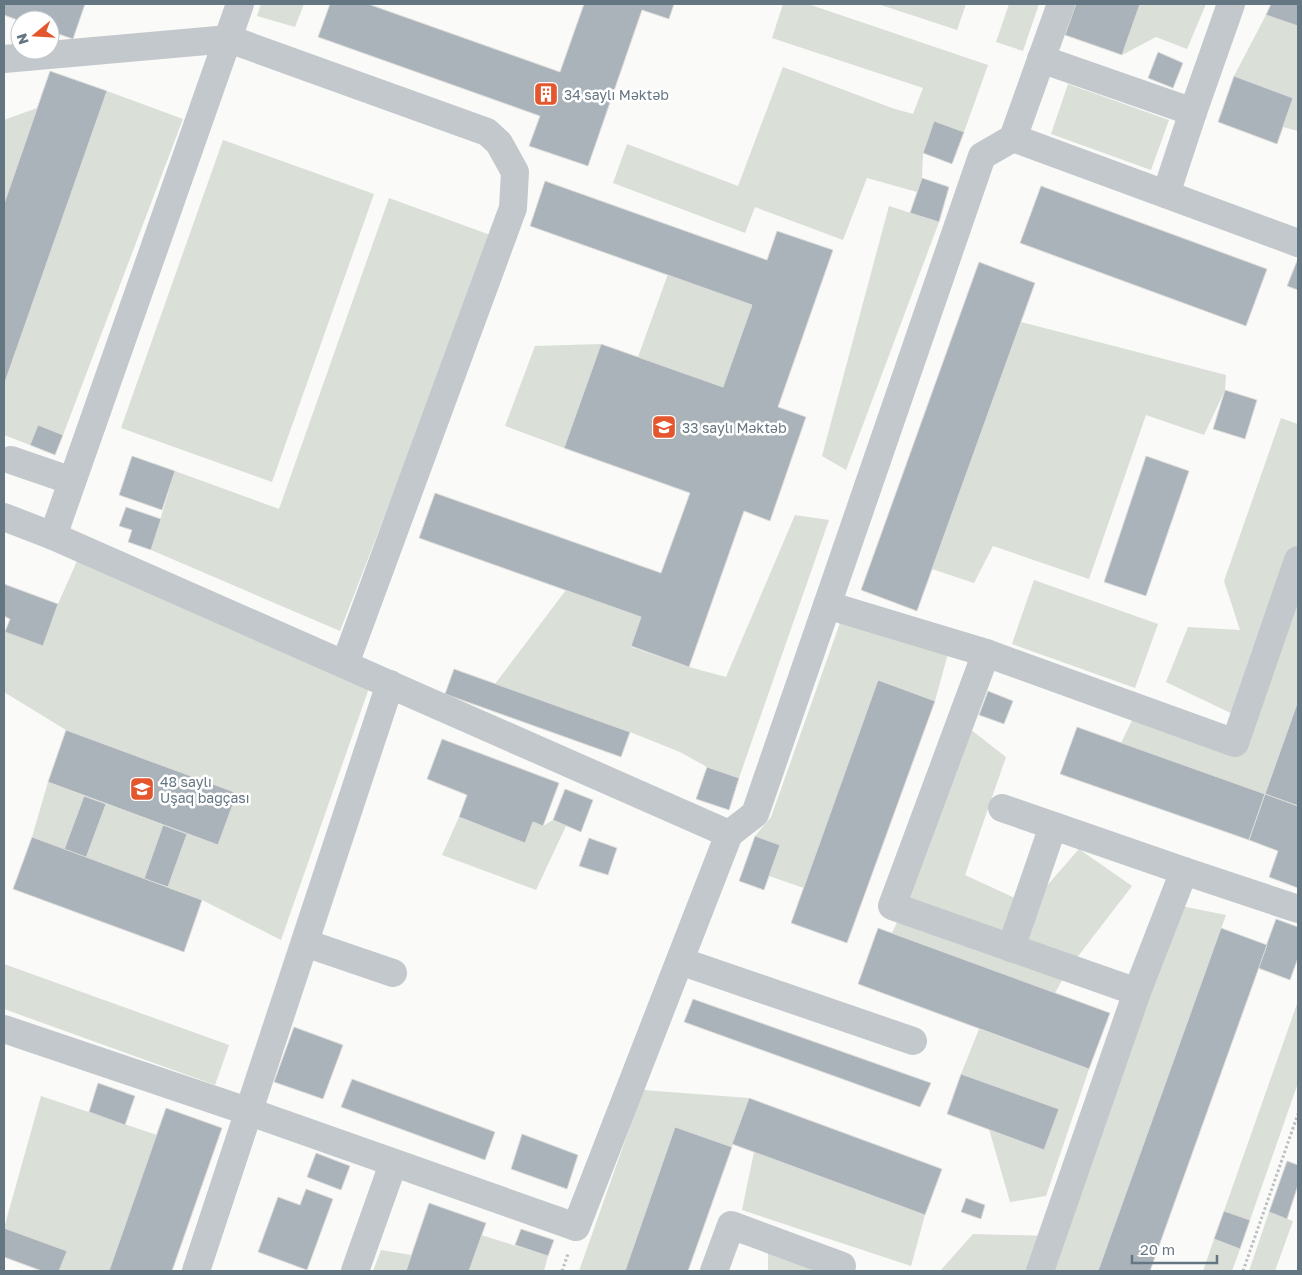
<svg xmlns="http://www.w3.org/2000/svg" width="1302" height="1275" font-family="'Golos Text',sans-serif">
	<rect width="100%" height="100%" fill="#fafaf8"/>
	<!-- green -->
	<g fill="#dadfd7">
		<path d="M261,4H304L295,27L257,16Z"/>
		<path d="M783,4H808L988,65L964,132L934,121L923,153L922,178L917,192L867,178L843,240L755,207L745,233L613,183L627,144L738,186L783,67L892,108L913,114L923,88L772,38Z"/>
		<path d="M878,4H966L957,30Z"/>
		<path d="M1009,4H1039L1023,51L996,42Z"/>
		<path d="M1140,4H1206L1187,49L1156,37L1122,55Z"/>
		<path d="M1266,15L1298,26V131L1283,127L1293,98L1234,76Z"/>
		<path d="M1068,84L1169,120L1151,170L1051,134Z"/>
		<path d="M107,91L183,119L63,435L38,425L30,445L4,435V385Z"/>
		<path d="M37,108L4,204V120Z"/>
		<path d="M223,140L374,194L272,482L121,428Z"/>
		<path d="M389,198L493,236L340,631L151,550L175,471L279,509Z"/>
		<path d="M889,206L939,222L846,470L822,456Z"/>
		<path d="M668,274L752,305L723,387L638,357Z"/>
		<path d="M1021,322L1226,375L1225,390L1204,435L1146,415L1089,579L993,546L974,583L932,569Z"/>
		<path d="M601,344L564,448L505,426L535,346Z"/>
		<path d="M1281,418L1298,424V560L1243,719L1166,682L1188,627L1240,630L1224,581Z"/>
		<path d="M795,515L829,520L739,778L707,767L680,752L630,732L495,684L566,590L641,617L631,647L689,667L726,677Z"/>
		<path d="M77,561L369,688L281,940L202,900L168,887L187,834L218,845L237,793L66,730L4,692L5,632L58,604Z"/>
		<path d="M1034,580L1158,624L1135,688L1012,644Z"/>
		<path d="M1298,596V701L1265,794L1121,743L1138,708L1235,743Z"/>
		<path d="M840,623L949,650L935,701L879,680L804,888L769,876L780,845L755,836L771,817Z"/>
		<path d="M961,722L1006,757L965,875L1030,905L1079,849L1132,886L1069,968L1055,993L892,933L903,910Z"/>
		<path d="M48,782L84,796L64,850L32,837Z"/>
		<path d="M106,804L163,825L144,879L86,858Z"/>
		<path d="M459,817L525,842L533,822L543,826L553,820L566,826L536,890L442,855Z"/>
		<path d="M1171,904L1226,915L1098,1271H940L973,1234L1052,1236Z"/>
		<path d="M4,964L229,1045L215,1085L4,1009Z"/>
		<path d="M1298,1001V1083L1250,1220L1224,1211Z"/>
		<path d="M979,1029L1089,1069L1046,1196L1010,1202L989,1129L1058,1109L961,1074Z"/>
		<path d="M643,1090L749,1098L732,1147L675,1127L625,1271H579Z"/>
		<path d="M41,1096L157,1135L109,1271H59L67,1251L4,1228Z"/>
		<path d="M754,1152L925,1215L911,1266L742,1210Z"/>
		<path d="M1269,1212L1293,1221L1275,1271H1249Z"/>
		<path d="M481,1235L548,1256L544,1271H469Z"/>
		<path d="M768,1238L824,1271H768Z"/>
		<path d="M1214,1239L1240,1249L1232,1271H1203Z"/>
		<path d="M381,1250L411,1255L406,1271H373Z"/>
	</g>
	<!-- building -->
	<g fill="#aab3b9" stroke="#dcdcda">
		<path d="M4,4H85L73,39L50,31V20L20,21L4,15Z"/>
		<path d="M330,4H368L560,72L584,4H674L669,19L642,10L588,166L529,146L540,116L318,37Z"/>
		<path d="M1076,4H1140L1122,55L1065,35Z"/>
		<path d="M1271,4H1298V26L1266,15Z"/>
		<path d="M1158,52L1183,63L1173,88L1148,78Z"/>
		<path d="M50,71L107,91L4,385V204Z"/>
		<path d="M1234,76L1293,98L1277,144L1218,122Z"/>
		<path d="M934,121L964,132L952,164L923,153Z"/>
		<path d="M922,178L949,187L939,222L910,213Z"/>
		<path d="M545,181L767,260L777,231L833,250L778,407L806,417L770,521L744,511L689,667L631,646L641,617L419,538L435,493L661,573L690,493L564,448L601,344L723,387L752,305L530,226Z"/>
		<path d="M1041,186L1267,269L1246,326L1020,243Z"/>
		<path d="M1297,261H1298V290L1287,286Z"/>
		<path d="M979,262L1035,283L917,611L861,590Z"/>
		<path d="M1225,390L1257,400L1245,439L1213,429Z"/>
		<path d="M38,425L63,435L55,455L30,445Z"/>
		<path d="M132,456L175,471L162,510L119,495Z"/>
		<path d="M1146,456L1189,471L1146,596L1104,582Z"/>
		<path d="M126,507L161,519L151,550L128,542L132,530L119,526Z"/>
		<path d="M4,584L58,604L43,646L5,632L10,619L4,616Z"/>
		<path d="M454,669L630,732L621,757L445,694Z"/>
		<path d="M878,680L935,701L847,943L791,923Z"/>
		<path d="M988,691L1013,701L1004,724L979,715Z"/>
		<path d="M1298,701V806L1265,794Z"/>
		<path d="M1077,727L1265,794L1249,840L1060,774Z"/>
		<path d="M66,730L237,793L218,845L48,782Z"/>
		<path d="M442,739L559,783L543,826L533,822L525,843L459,817L467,795L427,779Z"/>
		<path d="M707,767L739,778L729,810L696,799Z"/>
		<path d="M565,789L593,800L581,832L553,820Z"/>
		<path d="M1265,794L1298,806V888L1269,877L1278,851L1249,840Z"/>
		<path d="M84,796L106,804L86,858L64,850Z"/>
		<path d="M163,825L187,834L168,887L144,879Z"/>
		<path d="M755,836L780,845L764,890L739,881Z"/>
		<path d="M32,837L202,900L184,952L13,889Z"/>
		<path d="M589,838L617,848L608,875L579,866Z"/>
		<path d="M1276,919L1298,927V958L1290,980L1258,968Z"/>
		<path d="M878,928L1110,1013L1089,1069L858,984Z"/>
		<path d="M1221,928L1267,945L1150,1271H1098Z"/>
		<path d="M693,999L931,1083L920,1107L684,1022Z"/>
		<path d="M294,1027L343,1045L323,1099L274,1082Z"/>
		<path d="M961,1074L1059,1109L1044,1150L947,1114Z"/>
		<path d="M352,1079L495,1132L485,1160L341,1107Z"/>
		<path d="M98,1083L135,1096L125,1125L89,1112Z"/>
		<path d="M749,1098L942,1169L925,1215L732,1144Z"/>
		<path d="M166,1108L222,1128L172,1271H109Z"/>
		<path d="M675,1127L732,1147L688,1271H625Z"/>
		<path d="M522,1134L578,1155L567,1189L511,1169Z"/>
		<path d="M316,1153L350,1166L341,1190L307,1177Z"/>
		<path d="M1287,1161L1298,1165V1185L1287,1219L1269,1212Z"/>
		<path d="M306,1189L333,1199L307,1270L258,1252L278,1197L300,1205Z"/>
		<path d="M966,1198L985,1205L981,1219L961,1212Z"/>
		<path d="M429,1203L486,1223L469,1271H406Z"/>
		<path d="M1224,1211L1250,1220L1240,1249L1214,1239Z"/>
		<path d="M4,1228L67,1251L59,1271H42L4,1257Z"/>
		<path d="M521,1229L554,1240L548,1256L515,1245Z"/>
	</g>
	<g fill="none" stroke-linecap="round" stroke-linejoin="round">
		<!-- path -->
		<g stroke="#bbbfc2" stroke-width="3" stroke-dasharray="2.5 2.5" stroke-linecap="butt">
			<path d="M562,1271L568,1254"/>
			<path d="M1243,1271L1298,1114"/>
		</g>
		<!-- minor -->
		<g stroke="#c3c8cc" stroke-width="28">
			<path d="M1061,4L1013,138L1298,243"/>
			<path d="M4,59L229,39L487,132L499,143L515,172L513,208L345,664"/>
			<path d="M1041,59L1193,112L1166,194"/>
			<path d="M1193,112L1231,4"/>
			<path d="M11,460L72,481"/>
			<path d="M4,517L53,536L729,834L576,1227L250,1112L4,1029"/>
			<path d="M53,536L240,4"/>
			<path d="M1298,560L1235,743L986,653L892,906L1137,992L1184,871L1298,909"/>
			<path d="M827,605L986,653"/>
			<path d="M1002,808L1184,871"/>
			<path d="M729,834L755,814L982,156L1013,138"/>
			<path d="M305,943L393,973"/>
			<path d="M1011,948L1053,826"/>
			<path d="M680,961L913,1041"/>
			<path d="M196,1271L390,684"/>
			<path d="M355,1271L393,1164"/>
			<path d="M714,1271L731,1225L842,1266"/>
			<path d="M1040,1271L1137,992"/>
		</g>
	</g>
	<!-- icons -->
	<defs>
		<symbol id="building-square" viewBox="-11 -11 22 22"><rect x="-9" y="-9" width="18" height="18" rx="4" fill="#e4572e" stroke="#fff"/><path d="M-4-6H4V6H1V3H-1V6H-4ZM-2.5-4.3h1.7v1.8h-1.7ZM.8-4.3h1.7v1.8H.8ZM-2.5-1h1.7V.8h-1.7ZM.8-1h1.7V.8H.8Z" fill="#fff"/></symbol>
		<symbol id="school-square" viewBox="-11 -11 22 22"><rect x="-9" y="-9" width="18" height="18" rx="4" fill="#e4572e" stroke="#fff"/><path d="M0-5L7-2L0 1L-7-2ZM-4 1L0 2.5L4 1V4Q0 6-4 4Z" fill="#fff"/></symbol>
	</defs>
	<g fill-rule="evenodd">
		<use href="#building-square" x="532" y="80" width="28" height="28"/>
		<use href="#school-square" x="650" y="413" width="28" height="28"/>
		<use href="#school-square" x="128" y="775" width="28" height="28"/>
	</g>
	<g text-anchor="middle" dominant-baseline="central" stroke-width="5" stroke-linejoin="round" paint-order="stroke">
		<!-- poi labels -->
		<g font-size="14" fill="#657683" stroke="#fff" text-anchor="start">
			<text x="564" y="94">34 saylı Məktəb</text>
			<text x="682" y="427">33 saylı Məktəb</text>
			<text x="160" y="781">48 saylı<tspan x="160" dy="16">Uşaq bağçası</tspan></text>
		</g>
	</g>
	<!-- border -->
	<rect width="1302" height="1275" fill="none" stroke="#657683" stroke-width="10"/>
	<!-- north arrow -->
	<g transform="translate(35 35) rotate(252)"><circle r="24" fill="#ffffff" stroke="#c1c8cd"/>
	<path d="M0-4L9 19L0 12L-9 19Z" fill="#e4572e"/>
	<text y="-8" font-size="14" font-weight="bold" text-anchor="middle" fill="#657683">N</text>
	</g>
	<!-- scale -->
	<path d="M1132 1255v8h85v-8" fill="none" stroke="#657683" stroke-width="2.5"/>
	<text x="1140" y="1255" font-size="15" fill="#657683" stroke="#ffffff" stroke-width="4" paint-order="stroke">20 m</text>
</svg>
